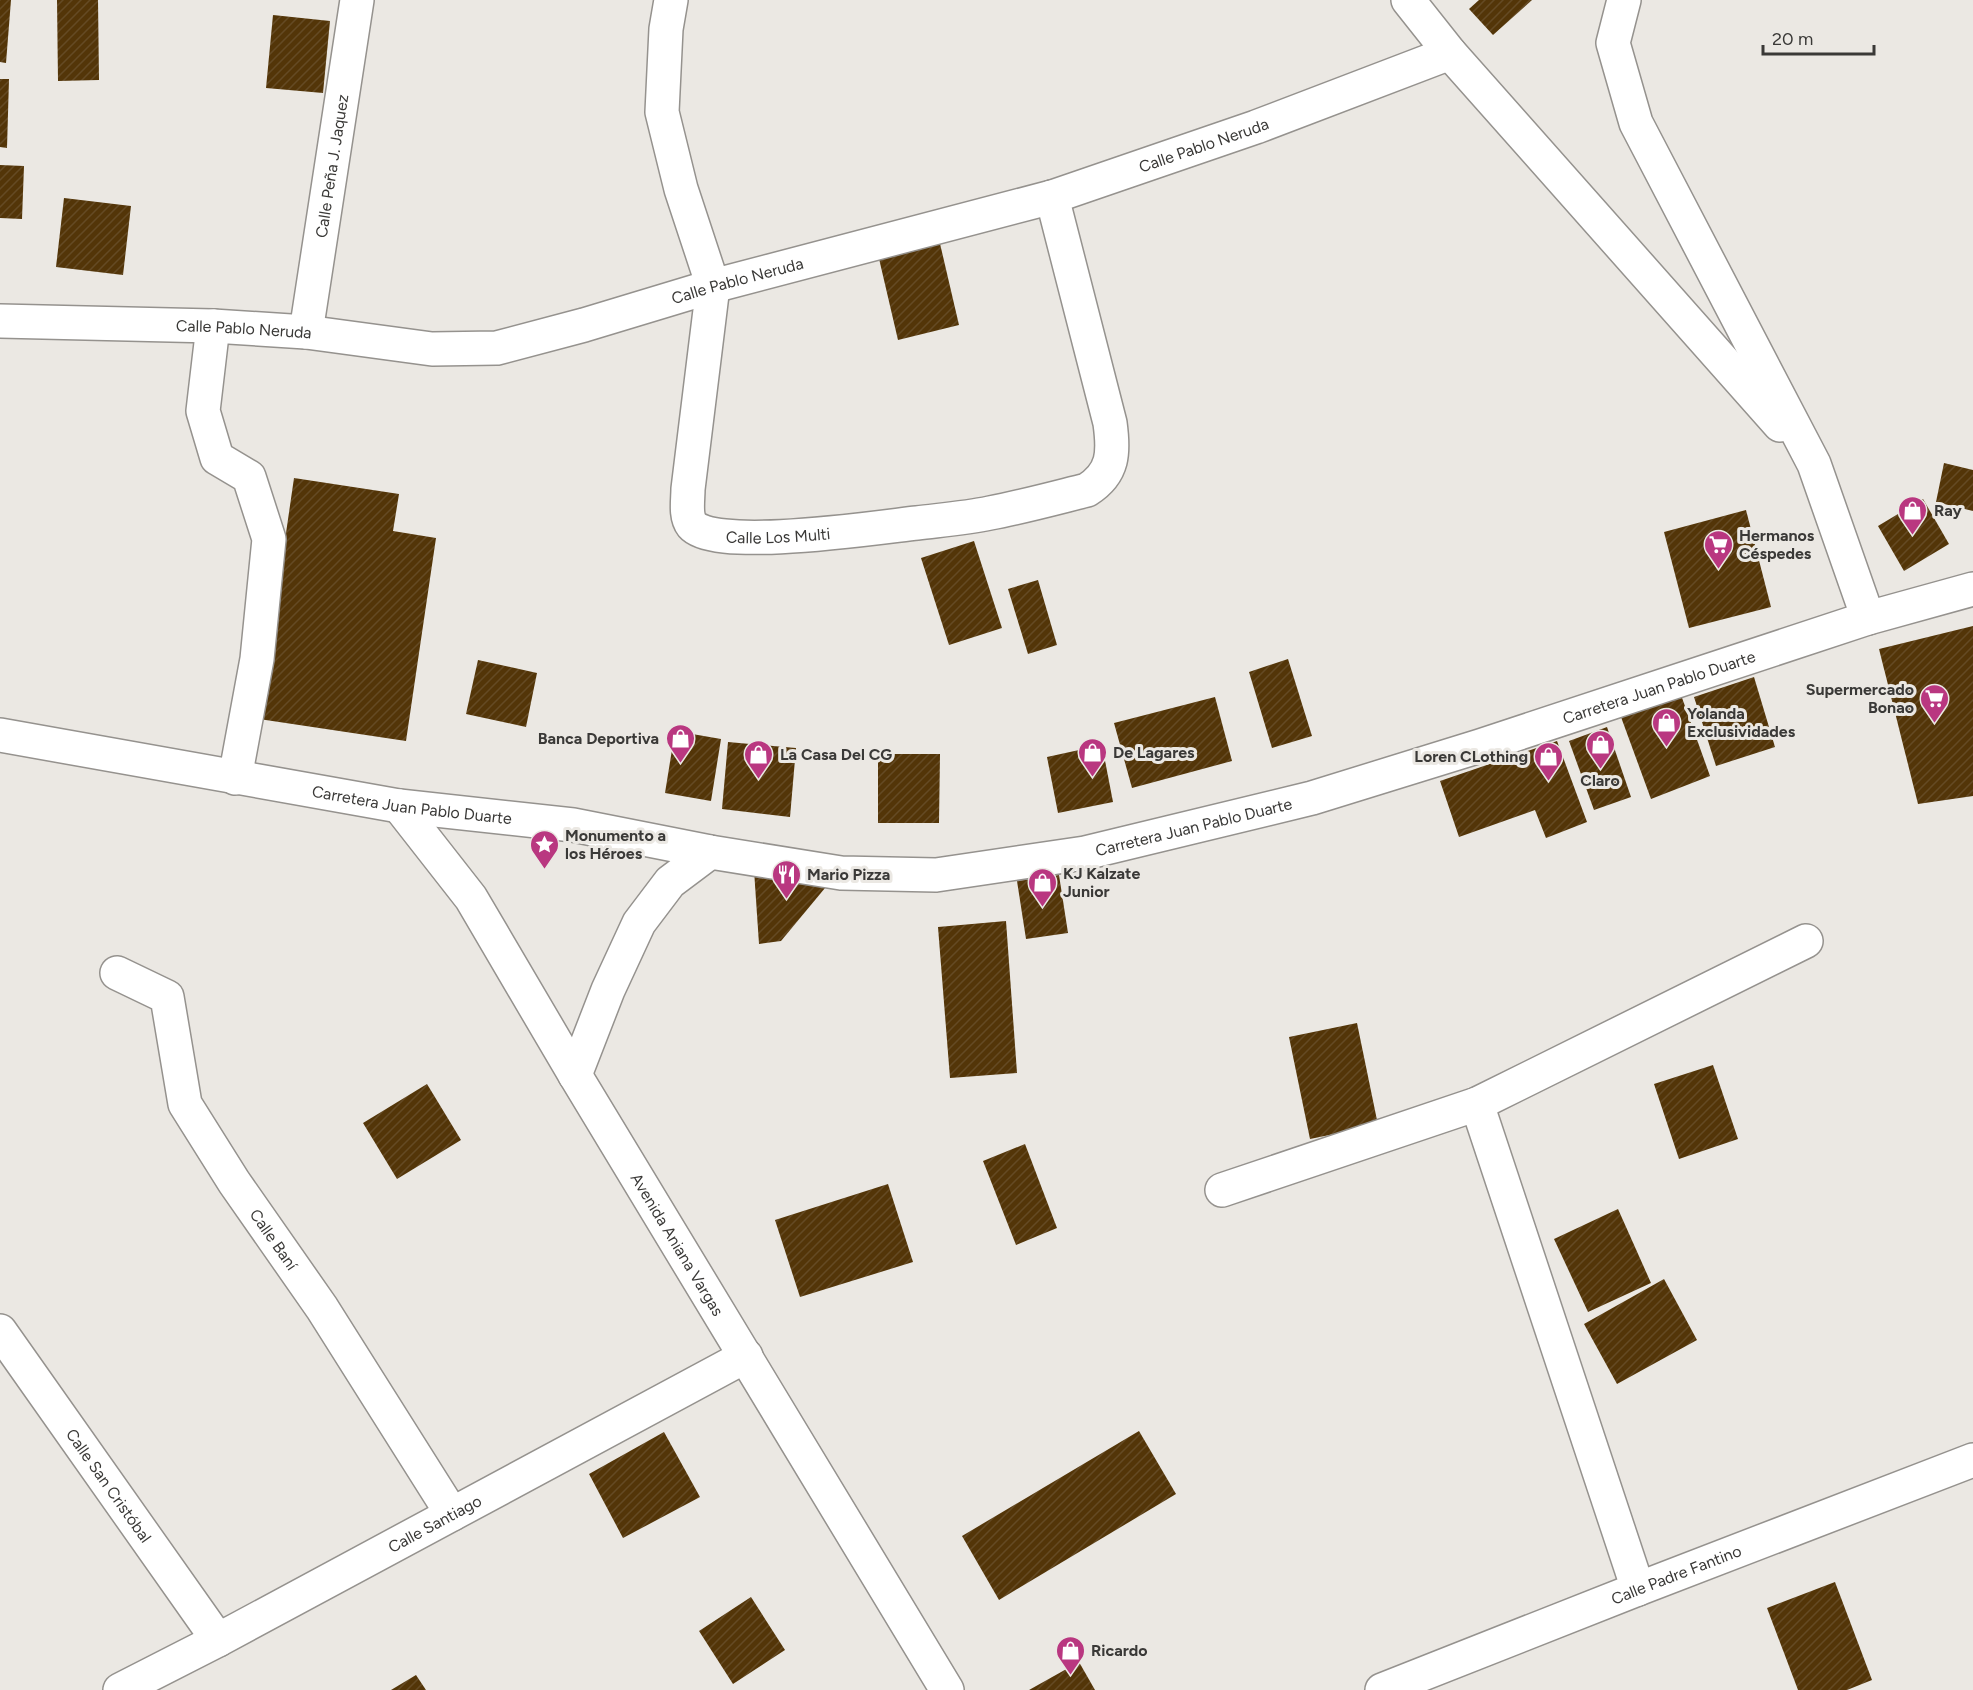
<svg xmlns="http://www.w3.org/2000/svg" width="1973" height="1690" font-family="Figtree,sans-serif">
	<defs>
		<pattern id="building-hatch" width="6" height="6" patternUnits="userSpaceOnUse" patternTransform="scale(1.5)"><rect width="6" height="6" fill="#533508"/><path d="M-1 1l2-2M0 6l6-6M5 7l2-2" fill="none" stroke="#644a24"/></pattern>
	</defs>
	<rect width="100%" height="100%" fill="#ebe8e3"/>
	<!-- building -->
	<g fill="url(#building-hatch)">
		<path d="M0,0H11L6,63L0,62Z"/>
		<path d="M57,0H98L99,80L58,81Z"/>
		<path d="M1479,0H1532L1493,35L1469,9Z"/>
		<path d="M273,15L330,21L323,93L266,88Z"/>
		<path d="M0,79H9L7,148L0,147Z"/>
		<path d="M0,165L24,166L22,219L0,218Z"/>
		<path d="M64,198L131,206L123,275L56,267Z"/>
		<path d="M938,235L959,325L898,340L877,250Z"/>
		<path d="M1944,463L1973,470V511L1936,502Z"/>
		<path d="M294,478L399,494L393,531L436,538L406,741L259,719Z"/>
		<path d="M1923,499L1949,544L1904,571L1878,526Z"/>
		<path d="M1746,510L1771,607L1689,628L1664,532Z"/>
		<path d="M974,541L1002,628L949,645L921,558Z"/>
		<path d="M1038,580L1057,645L1028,654L1008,589Z"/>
		<path d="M1973,626V796L1918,804L1879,649Z"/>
		<path d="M1288,659L1312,736L1272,748L1249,672Z"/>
		<path d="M478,660L537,673L526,727L466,714Z"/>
		<path d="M1754,677L1775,747L1716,766L1694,697Z"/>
		<path d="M1681,695L1710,776L1651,799L1621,717Z"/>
		<path d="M1215,697L1232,761L1132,788L1114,723Z"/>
		<path d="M1607,727L1631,797L1594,810L1569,741Z"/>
		<path d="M675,731L721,739L711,801L665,793Z"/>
		<path d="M1557,741L1587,822L1546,838L1535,810L1459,837L1440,781Z"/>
		<path d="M728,742L796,748L790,817L722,809Z"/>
		<path d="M1102,745L1113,802L1058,813L1047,757Z"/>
		<path d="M878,754H940L939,823H878Z"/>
		<path d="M754,870L830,882L781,941L759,944Z"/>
		<path d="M1059,875L1068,933L1026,939L1017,881Z"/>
		<path d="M1006,921L1017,1073L950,1078L938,927Z"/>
		<path d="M1357,1023L1378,1125L1310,1139L1289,1037Z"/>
		<path d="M1713,1065L1738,1139L1679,1159L1654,1084Z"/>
		<path d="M427,1084L461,1140L397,1179L363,1123Z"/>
		<path d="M1025,1144L1057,1228L1016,1245L983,1161Z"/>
		<path d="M888,1184L913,1262L800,1297L775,1220Z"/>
		<path d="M1618,1209L1651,1283L1588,1312L1554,1239Z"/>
		<path d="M1664,1279L1697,1340L1617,1384L1584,1324Z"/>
		<path d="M1139,1431L1176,1494L999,1600L962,1536Z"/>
		<path d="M664,1432L700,1497L623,1538L589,1474Z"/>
		<path d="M1835,1582L1872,1680L1847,1690H1798L1767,1608Z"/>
		<path d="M751,1597L785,1650L733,1684L699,1631Z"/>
		<path d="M1079,1662L1095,1690H1029Z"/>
		<path d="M416,1675L426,1690H391Z"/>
	</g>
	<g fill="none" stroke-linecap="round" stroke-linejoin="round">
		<defs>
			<g id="street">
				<path id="s1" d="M671,0L666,29L662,112L681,189L713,286L688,489C688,500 685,516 692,525C715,552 880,527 917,523C941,520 966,518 990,513C1022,507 1055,498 1087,490C1114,473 1114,452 1110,423L1052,197"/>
				<path d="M1408,0L1450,53L1780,425"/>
				<path d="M1624,0L1613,43L1636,123L1814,464L1868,618"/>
				<path id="s2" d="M0,321L213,326L306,332L432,349L497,348L584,325L713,286L1052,197L1256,127L1450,53"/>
				<path d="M213,326L203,411L217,458L249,477L269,539L257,659L235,778"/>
				<path id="s3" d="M306,332L357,0"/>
				<path id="s4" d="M117,973L167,997L185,1104L234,1182L322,1308L452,1514"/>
				<path d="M1477,1104L1638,1589"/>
				<path d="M1222,1190L1477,1104L1806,941"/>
				<path id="s5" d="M0,1331L218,1640"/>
				<path id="s6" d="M1382,1690L1638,1589L1973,1460"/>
			</g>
			<g id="secondary">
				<path id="s7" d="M0,735L399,806L573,825L710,852L841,873L936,875L1085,853L1312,798L1480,746L1868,618L1973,589"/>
				<path id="s8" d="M399,806L471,898L575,1075L947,1690"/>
				<path d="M575,1075L608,990L639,923L670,882L710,852"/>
				<path id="s9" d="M120,1690L218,1640L746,1356"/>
			</g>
		</defs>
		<!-- street casing -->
		<use href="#street" stroke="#95928e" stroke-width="36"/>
		<!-- secondary casing -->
		<use href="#secondary" stroke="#95928e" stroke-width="36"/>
		<!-- street -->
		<use href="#street" stroke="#fff" stroke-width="33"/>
		<!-- secondary -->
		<use href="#secondary" stroke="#fff" stroke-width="33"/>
	</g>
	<!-- icons -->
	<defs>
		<symbol id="shop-pin" viewBox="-11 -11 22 30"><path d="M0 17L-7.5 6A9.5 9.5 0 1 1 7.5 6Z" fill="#b93780" stroke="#ebe8e3"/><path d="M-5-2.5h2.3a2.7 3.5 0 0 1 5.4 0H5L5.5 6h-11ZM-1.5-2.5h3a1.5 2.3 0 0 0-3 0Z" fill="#fff"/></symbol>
		<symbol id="supermarket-pin" viewBox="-11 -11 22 30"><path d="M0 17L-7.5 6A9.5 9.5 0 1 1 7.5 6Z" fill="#b93780" stroke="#ebe8e3"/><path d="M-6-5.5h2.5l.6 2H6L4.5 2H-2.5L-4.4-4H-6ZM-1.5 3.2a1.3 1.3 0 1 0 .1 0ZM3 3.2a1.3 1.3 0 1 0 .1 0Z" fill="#fff"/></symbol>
		<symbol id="sight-pin" viewBox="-11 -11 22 30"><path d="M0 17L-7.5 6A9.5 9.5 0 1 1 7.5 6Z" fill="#b93780" stroke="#ebe8e3"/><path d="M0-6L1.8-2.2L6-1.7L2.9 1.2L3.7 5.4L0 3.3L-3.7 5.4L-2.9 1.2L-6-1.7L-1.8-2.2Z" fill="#fff"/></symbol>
		<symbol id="restaurant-pin" viewBox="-11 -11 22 30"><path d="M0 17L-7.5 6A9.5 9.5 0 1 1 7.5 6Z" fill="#b93780" stroke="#ebe8e3"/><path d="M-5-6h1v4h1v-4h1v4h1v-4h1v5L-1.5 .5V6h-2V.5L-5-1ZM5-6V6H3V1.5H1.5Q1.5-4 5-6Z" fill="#fff"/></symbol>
	</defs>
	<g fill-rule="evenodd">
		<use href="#shop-pin" x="1896" y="494" width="33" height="45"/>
		<use href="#supermarket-pin" x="1702" y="528" width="33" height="45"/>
		<use href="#supermarket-pin" x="1918" y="682" width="33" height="45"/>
		<use href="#shop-pin" x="1650" y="706" width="33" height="45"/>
		<use href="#shop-pin" x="664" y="722" width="33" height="45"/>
		<use href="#shop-pin" x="1584" y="728" width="33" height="45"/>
		<use href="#shop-pin" x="1076" y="736" width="33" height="45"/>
		<use href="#shop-pin" x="742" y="738" width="33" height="45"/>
		<use href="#shop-pin" x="1532" y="740" width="33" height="45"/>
		<use href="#sight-pin" x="528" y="828" width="33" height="45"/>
		<use href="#restaurant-pin" x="770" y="858" width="33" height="45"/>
		<use href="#shop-pin" x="1026" y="866" width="33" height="45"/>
		<use href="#shop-pin" x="1054" y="1634" width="33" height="45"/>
	</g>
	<g text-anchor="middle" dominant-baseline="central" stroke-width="6" stroke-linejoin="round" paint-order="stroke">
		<!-- street labels -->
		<g font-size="16" fill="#3a3937" stroke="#ebe8e3">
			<text stroke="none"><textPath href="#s2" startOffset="1234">Calle Pablo Neruda</textPath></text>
			<text stroke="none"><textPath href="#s3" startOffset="168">Calle Peña J. Jaquez</textPath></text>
			<text stroke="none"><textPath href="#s2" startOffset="748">Calle Pablo Neruda</textPath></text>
			<text stroke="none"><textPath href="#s2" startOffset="244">Calle Pablo Neruda</textPath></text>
			<text stroke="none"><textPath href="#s1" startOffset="624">Calle Los Multi</textPath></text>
			<text stroke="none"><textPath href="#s7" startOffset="1696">Carretera Juan Pablo Duarte</textPath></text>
			<text stroke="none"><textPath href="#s7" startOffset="418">Carretera Juan Pablo Duarte</textPath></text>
			<text stroke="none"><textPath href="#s7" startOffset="1210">Carretera Juan Pablo Duarte</textPath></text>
			<text stroke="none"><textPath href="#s4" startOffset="326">Calle Baní</textPath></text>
			<text stroke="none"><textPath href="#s8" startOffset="520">Avenida Aniana Vargas</textPath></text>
			<text stroke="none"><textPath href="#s5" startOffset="189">Calle San Cristóbal</textPath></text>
			<text stroke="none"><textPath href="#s9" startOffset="356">Calle Santiago</textPath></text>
			<text stroke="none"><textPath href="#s6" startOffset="316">Calle Padre Fantino</textPath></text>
		</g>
		<!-- poi labels -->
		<g font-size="16" font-weight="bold" fill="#3a3937" stroke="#ebe8e3" text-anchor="start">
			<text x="1934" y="510">Ray</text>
			<text x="1739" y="535">Hermanos<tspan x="1739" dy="18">Céspedes</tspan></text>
			<text x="1914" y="689" text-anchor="end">Supermercado<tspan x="1914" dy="18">Bonao</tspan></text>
			<text x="1687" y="713">Yolanda<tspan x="1687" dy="18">Exclusividades</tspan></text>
			<text x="659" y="738" text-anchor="end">Banca Deportiva</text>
			<text x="1113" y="752">De Lagares</text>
			<text x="780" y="754">La Casa Del CG</text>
			<text x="1528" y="756" text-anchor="end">Loren CLothing</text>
			<text x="1600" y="780" text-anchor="middle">Claro</text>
			<text x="565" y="835">Monumento a<tspan x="565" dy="18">los Héroes</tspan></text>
			<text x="1063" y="873">KJ Kalzate<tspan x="1063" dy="18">Junior</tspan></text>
			<text x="807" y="874">Mario Pizza</text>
			<text x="1091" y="1650">Ricardo</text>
		</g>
	</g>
	<!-- scale -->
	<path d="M1763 45v9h111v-9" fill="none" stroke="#3a3937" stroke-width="3"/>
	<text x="1772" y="45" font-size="18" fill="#3a3937" stroke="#ebe8e3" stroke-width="4.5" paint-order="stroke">20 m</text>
</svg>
